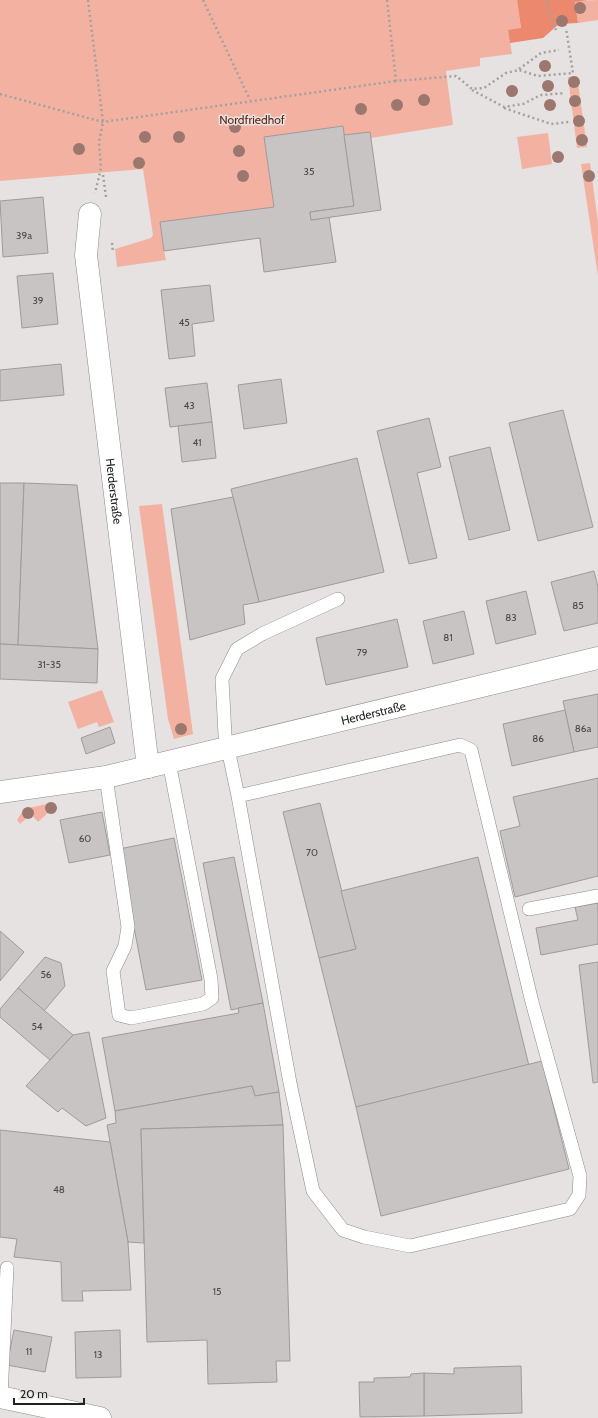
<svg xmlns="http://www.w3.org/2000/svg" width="598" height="1418" font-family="Cabin,sans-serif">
	<rect width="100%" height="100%" fill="#e5e2e1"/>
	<!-- green -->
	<g fill="#f3b2a1">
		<path d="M0,0H517L521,29L508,30L512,54L480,58V66L446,71L453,125L371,138L381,210L329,217L336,262L264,272L259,238L164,251L166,260L117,267L115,249L151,238L153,235L143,169L0,181Z"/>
		<path d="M598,0V20L578,23L575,1Z"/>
		<path d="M577,76L587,147L577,148L568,77Z"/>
		<path d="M548,133L552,164L522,169L517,137Z"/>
		<path d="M590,163L598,222V276L581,164Z"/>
		<path d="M162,504L193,734L174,739L168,719L139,506Z"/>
		<path d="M102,690L114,722L99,727L97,722L78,729L68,702Z"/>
		<path d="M47,804L49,812L38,822L31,814L20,824L17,820L24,809Z"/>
	</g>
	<!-- forest -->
	<path fill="#ec886e" d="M517,0H588L575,2L578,23L559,24L543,38L510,43L508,30L521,28Z"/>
	<!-- building -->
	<g fill="#c7c4c3" stroke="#9e9b9a">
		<path d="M343,126L354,206L310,212L311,220L329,217L336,262L264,272L260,238L164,251L160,222L274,207L264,137Z"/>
		<path d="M370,132L381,210L311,220L310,212L354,206L344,135Z"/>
		<path d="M43,197L48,253L3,257L0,201Z"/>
		<path d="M53,273L58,324L22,328L17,276Z"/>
		<path d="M210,285L214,321L192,324L195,356L169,359L161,290Z"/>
		<path d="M61,364L64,395L0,401V370Z"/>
		<path d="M281,379L287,423L244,429L238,385Z"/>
		<path d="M207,383L212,422L170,427L165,388Z"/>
		<path d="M563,410L593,527L538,541L509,423Z"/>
		<path d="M429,418L441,467L417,473L437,558L409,564L377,431Z"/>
		<path d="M212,422L216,458L182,462L178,426Z"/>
		<path d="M490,447L510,530L469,540L449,457Z"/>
		<path d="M357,458L384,572L259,602L231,489Z"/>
		<path d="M0,483H24L18,645L0,644Z"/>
		<path d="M24,483L77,485L98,649L18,645Z"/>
		<path d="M233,497L259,602L243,605L245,624L190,640L171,509Z"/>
		<path d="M594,571L598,587V623L564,631L551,582Z"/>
		<path d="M526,591L536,634L496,644L486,601Z"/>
		<path d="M464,611L474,654L433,664L423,621Z"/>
		<path d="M397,619L408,667L326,685L316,638Z"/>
		<path d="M0,644L98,649L97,683L0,679Z"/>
		<path d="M598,694V747L574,752L563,701Z"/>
		<path d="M565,710L574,752L512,766L503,724Z"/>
		<path d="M110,727L115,743L86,754L81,738Z"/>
		<path d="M598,778V876L515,897L500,831L520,826L513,797Z"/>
		<path d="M320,803L356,949L319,958L283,812Z"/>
		<path d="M102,812L110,855L69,863L60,820Z"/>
		<path d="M174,838L202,980L146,990L119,849Z"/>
		<path d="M234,857L263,1003L231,1010L203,863Z"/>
		<path d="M478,857L529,1066L356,1107L319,958L356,949L341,891Z"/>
		<path d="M598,903V944L541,955L536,928L578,920L575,907Z"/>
		<path d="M0,931L24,952L0,981Z"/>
		<path d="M45,957L61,963L65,986L44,1011L18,988Z"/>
		<path d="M598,962V1082L593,1083L579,965Z"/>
		<path d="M18,988L73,1035L50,1060L0,1017V1009Z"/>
		<path d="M263,1003L279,1092L255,1096L252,1086L115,1111L102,1038L239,1013L238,1008Z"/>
		<path d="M89,1032L106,1118L86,1126L62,1108L58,1112L26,1086L73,1035Z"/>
		<path d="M542,1061L569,1169L381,1216L356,1107Z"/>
		<path d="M252,1086L255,1096L279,1092L283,1125L141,1129L144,1243L128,1242L107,1125L116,1123L115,1111Z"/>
		<path d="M283,1125L290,1361H276L277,1382L208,1384L207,1340L147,1342L141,1129Z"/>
		<path d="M0,1130L110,1142L128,1242L131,1290L82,1291L83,1301H62L61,1262L14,1257L17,1239L0,1237Z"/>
		<path d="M14,1330L52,1337L45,1372L7,1365Z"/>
		<path d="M120,1330L121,1377L76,1378L75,1332Z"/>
		<path d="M521,1366L522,1413L424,1416V1373L454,1374V1368Z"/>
		<path d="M424,1373V1416L360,1417L359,1382H374V1378L410,1377L411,1374Z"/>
	</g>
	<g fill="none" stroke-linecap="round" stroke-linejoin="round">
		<defs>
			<g id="lane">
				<path d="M106,777L128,927L125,946L113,971L119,1015L131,1018L203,1004L212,998L211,979L169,762"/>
				<path d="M238,796L460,745L471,750L532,1002L580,1176L579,1195L570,1209L410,1246L364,1237L343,1230L313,1191L290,1083L238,796L225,735L222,679L237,649L262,634L338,599"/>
				<path d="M529,909L598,896"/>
				<path d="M1,1397L7,1268"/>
			</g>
			<g id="street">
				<path id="s1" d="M90,214L86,255L148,767"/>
				<path id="s2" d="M0,792L106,777L598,658"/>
				<path d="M0,1397L100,1418"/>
			</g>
		</defs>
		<!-- lane casing -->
		<use href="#lane" stroke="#8d8a89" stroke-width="14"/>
		<!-- street casing -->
		<use href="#street" stroke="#8d8a89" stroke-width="23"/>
		<!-- path -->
		<g stroke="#a3a1a0" stroke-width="2.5" stroke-dasharray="2 3" stroke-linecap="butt">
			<path d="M88,0L103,122L99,142L101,168L95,193"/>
			<path d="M203,0L250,100"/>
			<path d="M387,0L396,81L456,76L472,89L484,88L506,73L519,70L538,76L573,73L566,28"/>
			<path d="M547,0L548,10L556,30"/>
			<path d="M519,69L541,53L559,50"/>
			<path d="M472,90L504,107L523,104L541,95L565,93"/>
			<path d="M0,94L103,122L396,81"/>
			<path d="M504,108L551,124L569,122"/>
			<path d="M103,175L106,197"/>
			<path d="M112,243L113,252"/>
		</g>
		<!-- lane -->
		<use href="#lane" stroke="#fff" stroke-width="13"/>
		<!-- street -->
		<use href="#street" stroke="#fff" stroke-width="22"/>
	</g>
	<!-- trees -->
	<g fill="#9b776e">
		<circle cx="580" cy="8" r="6"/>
		<circle cx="562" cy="21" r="6"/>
		<circle cx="545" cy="66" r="6"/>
		<circle cx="574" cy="82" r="6"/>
		<circle cx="548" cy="86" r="6"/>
		<circle cx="512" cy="91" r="6"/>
		<circle cx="424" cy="100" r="6"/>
		<circle cx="575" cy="101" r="6"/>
		<circle cx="397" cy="105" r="6"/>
		<circle cx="550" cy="105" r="6"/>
		<circle cx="361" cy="109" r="6"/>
		<circle cx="579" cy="121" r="6"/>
		<circle cx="235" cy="127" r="6"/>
		<circle cx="145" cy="137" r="6"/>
		<circle cx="179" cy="137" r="6"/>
		<circle cx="582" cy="140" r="6"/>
		<circle cx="79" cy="149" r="6"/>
		<circle cx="239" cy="151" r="6"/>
		<circle cx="558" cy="157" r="6"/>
		<circle cx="139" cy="163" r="6"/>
		<circle cx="243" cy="176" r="6"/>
		<circle cx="589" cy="176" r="6"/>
		<circle cx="181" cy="729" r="6"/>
		<circle cx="51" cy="808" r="6"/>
		<circle cx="28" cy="813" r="6"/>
	</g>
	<g text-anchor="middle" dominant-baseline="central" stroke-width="3" stroke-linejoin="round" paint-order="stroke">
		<!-- number labels -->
		<g font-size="10" fill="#4b4a4a">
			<text x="309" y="171">35</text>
			<text x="24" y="235">39a</text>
			<text x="38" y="300">39</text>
			<text x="184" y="322">45</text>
			<text x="189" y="405">43</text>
			<text x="197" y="442">41</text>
			<text x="578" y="605">85</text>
			<text x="511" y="617">83</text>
			<text x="448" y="637">81</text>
			<text x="362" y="652">79</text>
			<text x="49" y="664">31-35</text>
			<text x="583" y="728">86a</text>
			<text x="538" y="738">86</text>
			<text x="85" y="838">60</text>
			<text x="312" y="852">70</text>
			<text x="46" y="974">56</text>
			<text x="37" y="1026">54</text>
			<text x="59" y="1189">48</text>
			<text x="217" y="1291">15</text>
			<text x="29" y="1351">11</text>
			<text x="98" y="1354">13</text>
		</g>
		<!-- park labels -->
		<g font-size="12" fill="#5e1f0f" stroke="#e5e2e1">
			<text x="252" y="119">Nordfriedhof</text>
		</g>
		<!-- street labels -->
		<g font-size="12" fill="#222121" stroke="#e5e2e1">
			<text stroke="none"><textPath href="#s1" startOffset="279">Herderstraße</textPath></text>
			<text stroke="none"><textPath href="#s2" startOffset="382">Herderstraße</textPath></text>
		</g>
	</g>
	<!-- scale -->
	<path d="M14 1398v6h70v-6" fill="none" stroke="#222121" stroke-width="2"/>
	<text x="20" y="1398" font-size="12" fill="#222121" stroke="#e5e2e1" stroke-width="3" paint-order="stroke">20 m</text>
</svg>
